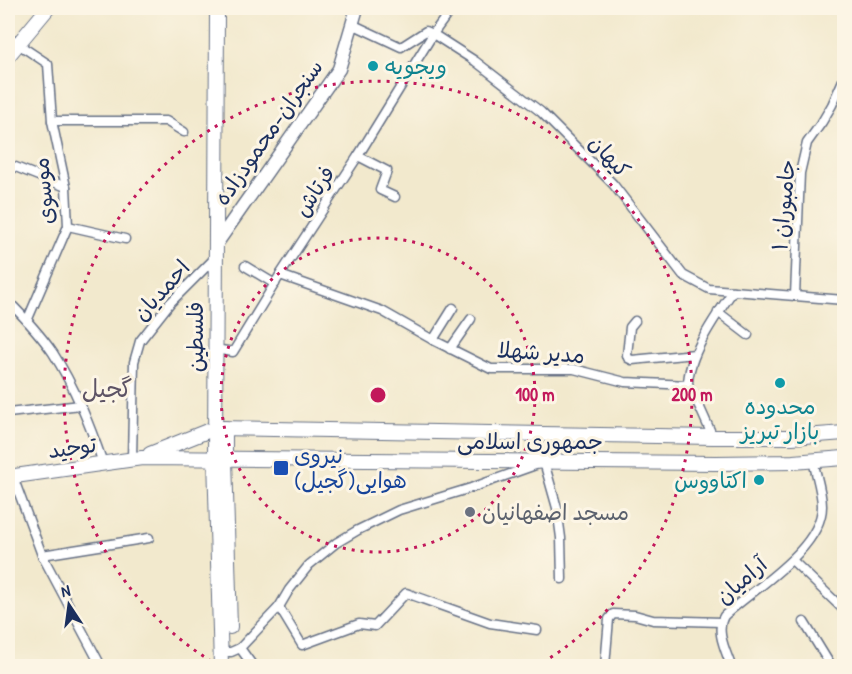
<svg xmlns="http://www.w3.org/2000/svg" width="852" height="674" font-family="'Patrick Hand','Playpen Sans Arabic',sans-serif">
	<rect width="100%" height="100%" fill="#fcf5e5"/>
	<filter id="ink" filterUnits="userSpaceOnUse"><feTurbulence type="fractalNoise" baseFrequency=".0167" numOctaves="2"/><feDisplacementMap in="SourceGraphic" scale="12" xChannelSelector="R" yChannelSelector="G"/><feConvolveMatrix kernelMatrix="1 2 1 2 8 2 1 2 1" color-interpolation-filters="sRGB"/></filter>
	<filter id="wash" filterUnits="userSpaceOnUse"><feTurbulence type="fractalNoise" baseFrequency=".008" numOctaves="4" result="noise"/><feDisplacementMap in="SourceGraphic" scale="24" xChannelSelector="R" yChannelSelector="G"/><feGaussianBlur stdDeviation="1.35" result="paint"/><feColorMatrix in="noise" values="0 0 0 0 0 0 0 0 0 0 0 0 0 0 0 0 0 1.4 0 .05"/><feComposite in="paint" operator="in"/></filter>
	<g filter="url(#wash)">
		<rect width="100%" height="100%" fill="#f2e9cd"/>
	</g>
	<g filter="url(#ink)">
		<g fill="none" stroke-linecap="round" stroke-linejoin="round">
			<defs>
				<g id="street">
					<path d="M352,24L401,47L426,31L433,34L475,61L541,112L613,184L683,275L709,289L844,300"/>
					<path d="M18,44L48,64L52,121L66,187L68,226L27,321"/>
					<path d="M52,121H166L184,132"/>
					<path d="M358,156L387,171L380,190L395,197"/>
					<path d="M8,164L66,187"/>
					<path d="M68,226L125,239"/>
					<path d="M245,266L275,284"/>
					<path d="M280,275L382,311L433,340L491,369H574L625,382L688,385L700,408L713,437"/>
					<path d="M795,296L800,173L807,143L822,122L832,105L844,78"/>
					<path d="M8,301C24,317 40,334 53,353C75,387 90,426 103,463"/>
					<path d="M718,312L748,335"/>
					<path d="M635,321L630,327L627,355L628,358L632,360L695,354"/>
					<path d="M433,340L453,308"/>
					<path d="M215,349L233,352L280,275L358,156L433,34L452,8"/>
					<path d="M450,349L471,319"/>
					<path d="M688,385C688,355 716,316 733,291"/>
					<path d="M8,413L81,405"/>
					<path d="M132,459L134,362L140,341L170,303L216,257"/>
					<path d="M13,477L42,555L101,666"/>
					<path d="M42,555L149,538"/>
					<path d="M792,560L844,610"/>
					<path d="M279,607L302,645L359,624L375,626L406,593L490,623L537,630"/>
					<path d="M804,622L831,666"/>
					<path d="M240,648L279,607L289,590L309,565L336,543L358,530L399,510L471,488L544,462L557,508L561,538L562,579"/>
					<path d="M222,652H231L240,648L253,666"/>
					<path d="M605,666L609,619L613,614L635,615L653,620L721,622"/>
					<path d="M731,666C726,651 715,631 724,616C753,589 822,549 822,506C822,492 816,475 813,460"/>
				</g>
				<path id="secondary" d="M217,243L339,69L357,8"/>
				<g id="primary">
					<path d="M217,8L215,458L221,666"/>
					<path d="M8,56L48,8"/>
					<path d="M225,428V459L230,627"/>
					<path d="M150,454L215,428L713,437H792L844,433"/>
					<path d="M8,477L142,458L716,463L793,462L844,458"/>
				</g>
			</defs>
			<!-- street casing -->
			<use href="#street" stroke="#667085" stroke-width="11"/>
			<!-- secondary casing -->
			<use href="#secondary" stroke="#667085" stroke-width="15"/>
			<!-- primary casing -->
			<use href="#primary" stroke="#667085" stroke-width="16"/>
			<!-- street -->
			<use href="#street" stroke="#fff" stroke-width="8"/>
			<!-- secondary -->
			<use href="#secondary" stroke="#fff" stroke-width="12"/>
			<!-- primary -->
			<use href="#primary" stroke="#fff" stroke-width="14"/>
		</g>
	</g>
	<!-- distance rings -->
	<g fill="none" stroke="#c2185b" stroke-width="3" stroke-dasharray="3 6">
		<circle cx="378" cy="395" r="157"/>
		<path d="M219 666A314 314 0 1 1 537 666"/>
	</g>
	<!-- markers -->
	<g fill="#0f9aa8" stroke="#fcf5e5" stroke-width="2">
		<circle cx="373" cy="66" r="6"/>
		<circle cx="780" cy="383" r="6"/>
		<circle cx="759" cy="480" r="6"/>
	</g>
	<rect fill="#1a4fb4" stroke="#fcf5e5" stroke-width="2" x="273" y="460" width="16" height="16" rx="3"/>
	<circle fill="#6b7280" stroke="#fcf5e5" stroke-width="2" cx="470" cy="512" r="6"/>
	<g text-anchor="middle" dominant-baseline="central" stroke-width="6" stroke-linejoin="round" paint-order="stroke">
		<!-- culture labels -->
		<g font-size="22" fill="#0d838f" stroke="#fcf5e5" text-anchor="start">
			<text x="385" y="66">ویجویه</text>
			<text x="780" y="406" text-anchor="middle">محدوده<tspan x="780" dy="25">بازار تبریز</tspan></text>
			<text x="747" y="480" text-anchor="end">اکتاووس</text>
		</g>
		<!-- street labels -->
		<g font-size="22" fill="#1b2f5e" stroke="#fcf5e5">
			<text transform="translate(268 132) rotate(-55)">سنجران-محمودزاده</text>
			<text transform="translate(610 156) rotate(47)">کیهان</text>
			<text transform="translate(43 191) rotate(-95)">موسوی</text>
			<text transform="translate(314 191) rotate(-57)">فرتاش</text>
			<text transform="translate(783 205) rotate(-85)">جامبوران ۱</text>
			<text transform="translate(161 290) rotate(-48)">احمدیان</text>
			<text transform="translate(195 337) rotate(-90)">فلسطین</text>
			<text transform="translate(541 352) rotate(4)">مدیر شهلا</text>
			<text x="530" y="441">جمهوری اسلامی</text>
			<text transform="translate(72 447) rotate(-8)">توحید</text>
			<text transform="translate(741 580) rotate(-41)">آرامیان</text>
		</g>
		<!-- transit labels -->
		<g font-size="22" fill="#164399" stroke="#fcf5e5" text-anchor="start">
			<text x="294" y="455">نیروی<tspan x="294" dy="25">هوایی(گجیل)</tspan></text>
		</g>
		<!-- worship labels -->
		<g font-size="22" fill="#5b616d" stroke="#fcf5e5" text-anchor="start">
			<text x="482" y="512">مسجد اصفهانیان</text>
		</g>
		<!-- neighbourhood labels -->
		<g font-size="24" fill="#5d5365" stroke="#fcf5e5">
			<text x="107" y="388">گجیل</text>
		</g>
	</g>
	<circle cx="378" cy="395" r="9" fill="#c2185b" stroke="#fcf5e5" stroke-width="3"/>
	<g font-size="18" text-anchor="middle" font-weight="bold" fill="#c2185b" stroke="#fcf5e5" stroke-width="6" stroke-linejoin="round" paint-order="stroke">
		<text x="535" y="401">100 m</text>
		<text x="692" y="401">200 m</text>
	</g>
	<!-- margin -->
	<rect width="852" height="674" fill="none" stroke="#fcf5e5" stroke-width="30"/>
	<!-- north arrow -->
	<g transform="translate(69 605) rotate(347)" stroke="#fcf5e5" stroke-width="4.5" paint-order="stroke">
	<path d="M0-4.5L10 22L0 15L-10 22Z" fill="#1b2f5e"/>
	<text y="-9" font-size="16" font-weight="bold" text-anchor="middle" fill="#1b2f5e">N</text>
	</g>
</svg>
